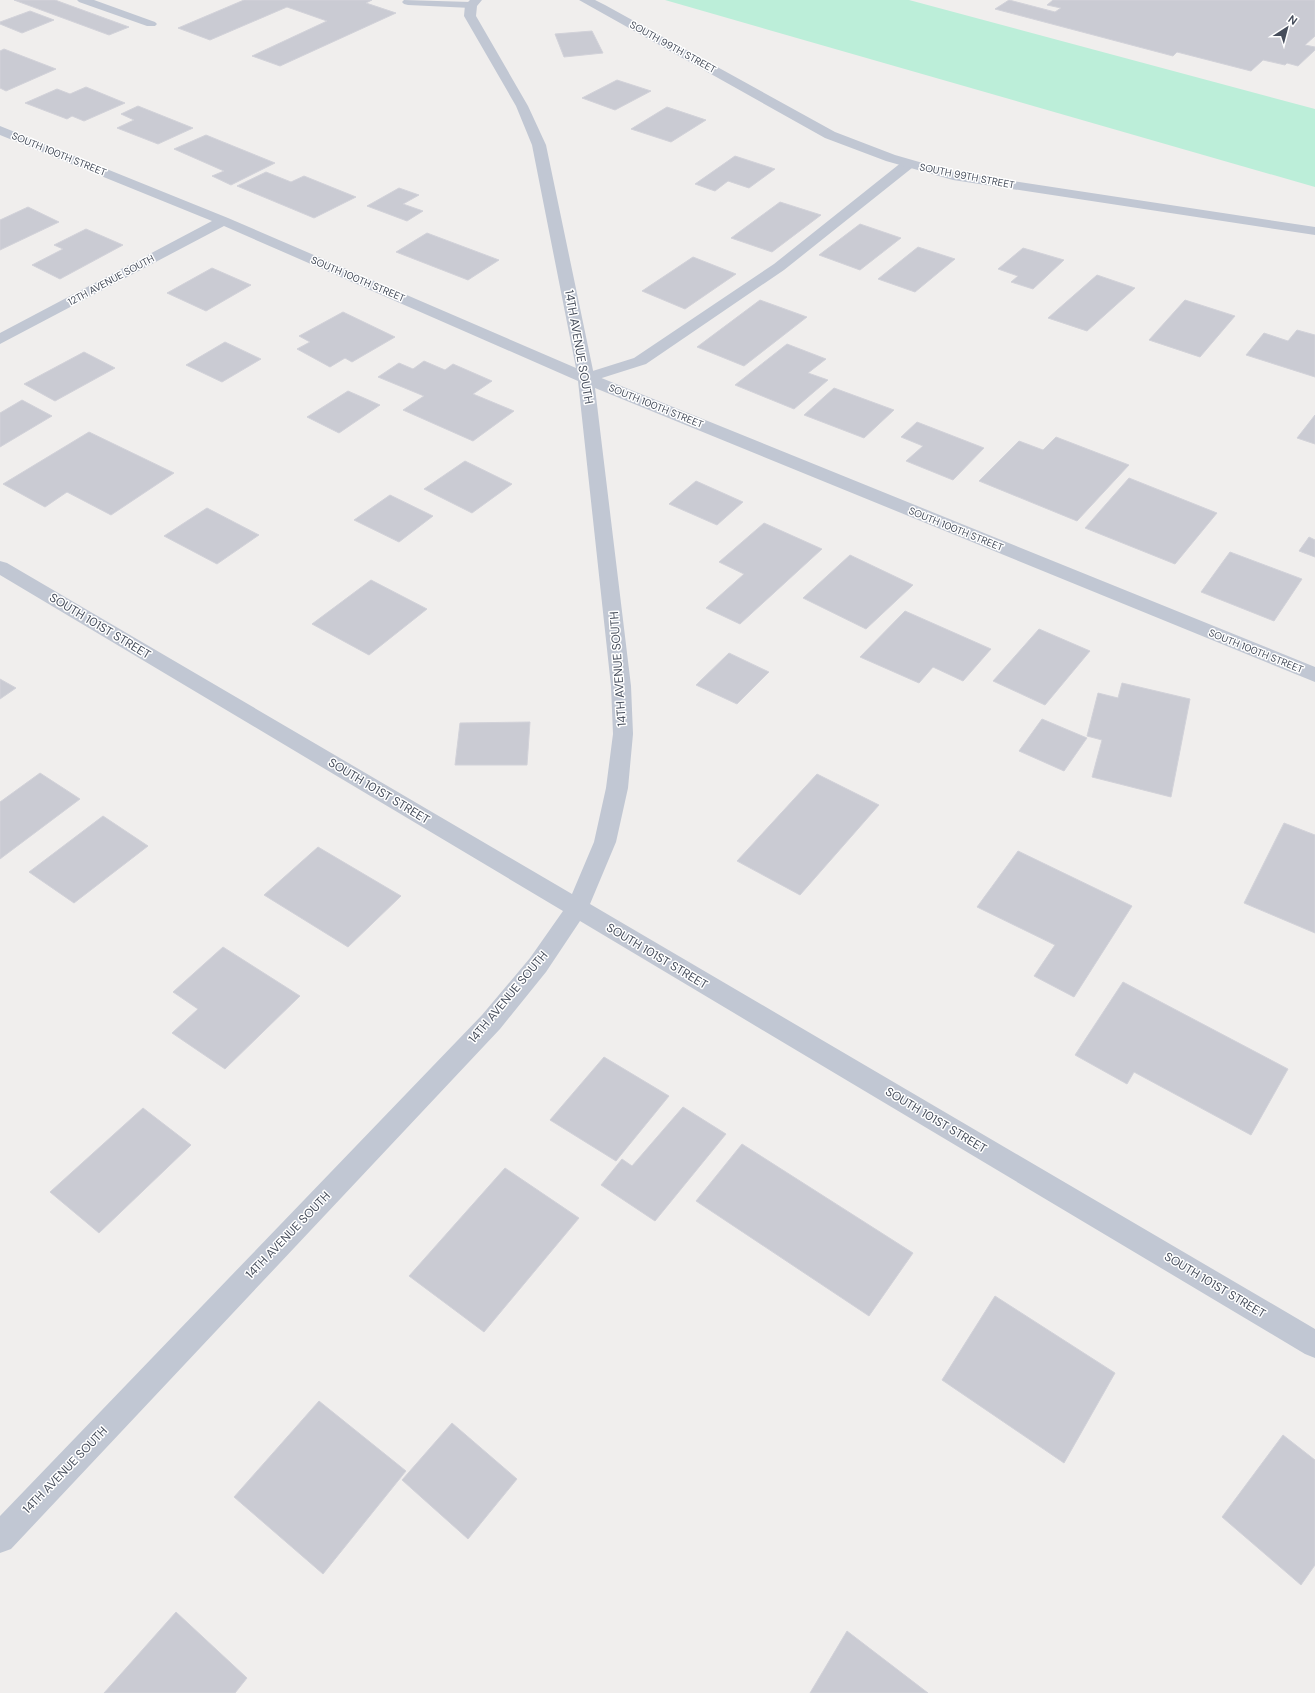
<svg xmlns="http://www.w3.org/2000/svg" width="1315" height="1693" font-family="'DM Sans',sans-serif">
	<rect width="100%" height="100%" fill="#f0eeed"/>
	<!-- green -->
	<path fill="#bceed9" d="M665,0H909L1315,109V187Z"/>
	<!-- building -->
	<g fill="#cacbd3" stroke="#d2d2d9">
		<path d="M14,0H55L129,27L109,35Z"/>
		<path d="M244,0H372L366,3L396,13L280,66L252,56L327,21L287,7L210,40L178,28Z"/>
		<path d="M1009,0L1055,12L1061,8L1047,5L1053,0H1315V36L1305,45L1315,47V50L1298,66L1287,63L1285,65L1263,60L1251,71L1177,52L1173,56L995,9Z"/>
		<path d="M30,11L54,20L22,33L0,24V22Z"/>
		<path d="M592,31L603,53L564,57L555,34Z"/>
		<path d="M4,49L56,69L6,91L0,88V51Z"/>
		<path d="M617,80L651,91L615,110L582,98Z"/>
		<path d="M86,87L125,103L84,121L72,116L67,119L25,103L57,89L70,94Z"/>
		<path d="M138,106L193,128L158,144L117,128L134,120L121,114Z"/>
		<path d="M667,107L706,120L671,142L631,129Z"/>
		<path d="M206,135L275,163L231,185L212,176L224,171L174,149Z"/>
		<path d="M735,156L775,169L749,188L728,181L715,191L695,184Z"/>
		<path d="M266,172L291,182L304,176L356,197L314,218L237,186Z"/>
		<path d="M399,188L419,195L403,204L423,211L407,221L367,206Z"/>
		<path d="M780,202L821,215L772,252L731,238Z"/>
		<path d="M28,207L59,222L0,250V220Z"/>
		<path d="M860,224L901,238L860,270L819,255Z"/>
		<path d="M86,229L123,245L60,279L32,265L63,249L54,245Z"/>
		<path d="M427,233L499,260L468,280L396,252Z"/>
		<path d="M918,247L955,259L915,292L878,279Z"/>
		<path d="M1023,248L1064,260L1033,289L1011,282L1018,276L998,269Z"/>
		<path d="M693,257L736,274L685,309L642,291Z"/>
		<path d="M212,268L251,285L206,311L167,293Z"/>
		<path d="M1097,275L1135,288L1087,331L1048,318Z"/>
		<path d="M760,300L807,317L744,366L697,347Z"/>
		<path d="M1185,300L1235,316L1200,357L1149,340Z"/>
		<path d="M343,312L395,337L352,362L345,358L330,367L297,349L310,342L299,336Z"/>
		<path d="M1297,330L1315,335V377L1246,355L1264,333L1288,341Z"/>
		<path d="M225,342L261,359L222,382L186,365Z"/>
		<path d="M787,344L826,359L808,373L828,380L794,409L735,385Z"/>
		<path d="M84,352L115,368L55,401L24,384Z"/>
		<path d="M424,361L445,370L453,364L492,381L473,394L514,411L473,441L403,410L424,396L378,377L399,363L413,369Z"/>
		<path d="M834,388L894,410L864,438L804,415Z"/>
		<path d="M348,391L380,405L339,433L307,417Z"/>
		<path d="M22,400L52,416L0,447V413Z"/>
		<path d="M1315,415V444L1297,438Z"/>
		<path d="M917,422L984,448L953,480L906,461L923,446L901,437Z"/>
		<path d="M89,432L174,473L111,515L67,492L45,507L3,484Z"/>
		<path d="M1056,437L1129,465L1077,521L979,481L1019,441L1043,450Z"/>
		<path d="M465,461L512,484L472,513L424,489Z"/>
		<path d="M1129,478L1217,513L1175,564L1085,528Z"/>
		<path d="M696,481L743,502L717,525L669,504Z"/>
		<path d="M390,495L433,516L399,542L354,520Z"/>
		<path d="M207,508L259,535L217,564L164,536Z"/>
		<path d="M764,523L822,549L740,624L706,608L744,574L719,562Z"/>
		<path d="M1309,537L1315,540V557L1299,551Z"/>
		<path d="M1230,552L1302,579L1274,621L1201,592Z"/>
		<path d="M850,555L913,585L866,629L803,598Z"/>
		<path d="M371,580L427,609L369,655L312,624Z"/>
		<path d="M905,611L991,649L963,681L933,667L919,683L860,657Z"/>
		<path d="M1039,629L1090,651L1045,705L993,681Z"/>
		<path d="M729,653L769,672L737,704L696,685Z"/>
		<path d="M0,679L16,688L0,699Z"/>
		<path d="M1122,683L1190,699L1171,797L1092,777L1102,740L1087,736L1098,693L1118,698Z"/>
		<path d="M1042,719L1087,738L1064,771L1019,751Z"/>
		<path d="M530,722L527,765H455L460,723Z"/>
		<path d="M40,773L80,799L0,859V802Z"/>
		<path d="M817,774L879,805L800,895L737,861Z"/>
		<path d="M103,816L148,846L74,903L29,872Z"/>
		<path d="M1284,823L1315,835V933L1244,903Z"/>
		<path d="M318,847L401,896L348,947L264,895Z"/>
		<path d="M1018,851L1132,906L1074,997L1034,976L1055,945L977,907Z"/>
		<path d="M223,947L300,996L225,1069L172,1033L198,1009L173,992Z"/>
		<path d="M1123,982L1288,1069L1251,1135L1134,1072L1127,1084L1075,1055Z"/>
		<path d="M604,1057L669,1096L616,1161L550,1120Z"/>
		<path d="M683,1107L726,1134L655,1221L601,1185L622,1159L632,1166Z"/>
		<path d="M143,1108L191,1145L99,1233L50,1192Z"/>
		<path d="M742,1144L913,1253L869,1316L696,1201Z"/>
		<path d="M505,1168L579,1218L484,1332L409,1276Z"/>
		<path d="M995,1296L1115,1373L1064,1463L942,1380Z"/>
		<path d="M319,1401L406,1471L323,1574L234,1497Z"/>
		<path d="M452,1423L517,1479L468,1539L402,1480Z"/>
		<path d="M1283,1435L1315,1460V1565L1301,1585L1222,1517Z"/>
		<path d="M176,1612L247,1678L235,1693H104Z"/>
		<path d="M847,1631L928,1693H810Z"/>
	</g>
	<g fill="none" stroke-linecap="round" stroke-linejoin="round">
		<!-- service -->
		<g fill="#c1c7d3" fill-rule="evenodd">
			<path d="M404,0L471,2L477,5L471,8L408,5L404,4L402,2Z"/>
			<path d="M907,161L912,162L914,165L912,168L784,270L646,364L586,383L580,381L578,378L580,375L634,358L774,264L902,162Z"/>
		</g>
		<!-- minor -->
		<g fill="#c1c7d3" fill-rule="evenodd">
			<path d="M77,0H94L155,22L157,24L155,26H147L79,2Z"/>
			<path d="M470,0H482L477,6L476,16L528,106L546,145L594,375L1315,667V682L595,388L631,686L633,734L628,788L616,842L590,904L1315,1329V1358L1305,1354L580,921L546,972L500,1029L11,1549L0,1553V1516L482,1015L530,958L563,911L0,575V561L7,563L572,894L594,842L606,788L613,734L611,686L578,381L224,226L0,344V333L212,221L0,135V126L228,218L576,368L532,145L516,106L464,16L465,5Z"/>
			<path d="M579,0H595L605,5L835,132L895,155L954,172L1315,227V235L953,180L886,161L825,138Z"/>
		</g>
	</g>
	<g text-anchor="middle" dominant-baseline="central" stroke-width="3" stroke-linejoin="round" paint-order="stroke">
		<!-- far-street labels -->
		<g font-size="10" fill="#464d5b" stroke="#fff">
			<text transform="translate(673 47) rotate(29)">SOUTH 99TH STREET</text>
			<text transform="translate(59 154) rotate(22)">SOUTH 100TH STREET</text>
			<text transform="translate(967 176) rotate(11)">SOUTH 99TH STREET</text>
			<text transform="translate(358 279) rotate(23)">SOUTH 100TH STREET</text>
			<text transform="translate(111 280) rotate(-28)">12TH AVENUE SOUTH</text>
			<text transform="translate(656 406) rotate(22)">SOUTH 100TH STREET</text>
			<text transform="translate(956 529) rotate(22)">SOUTH 100TH STREET</text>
			<text transform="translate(1256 651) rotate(22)">SOUTH 100TH STREET</text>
		</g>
		<!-- street labels -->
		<g font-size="12" fill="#464d5b" stroke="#fff">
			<text transform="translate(579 347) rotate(80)">14TH AVENUE SOUTH</text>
			<text transform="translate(100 626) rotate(31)">SOUTH 101ST STREET</text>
			<text transform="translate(618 669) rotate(-94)">14TH AVENUE SOUTH</text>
			<text transform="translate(379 791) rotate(31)">SOUTH 101ST STREET</text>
			<text transform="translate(657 956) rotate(31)">SOUTH 101ST STREET</text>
			<text transform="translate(508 997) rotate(-50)">14TH AVENUE SOUTH</text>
			<text transform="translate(936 1120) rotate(31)">SOUTH 101ST STREET</text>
			<text transform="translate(288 1235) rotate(-46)">14TH AVENUE SOUTH</text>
			<text transform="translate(1215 1285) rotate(31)">SOUTH 101ST STREET</text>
			<text transform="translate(65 1470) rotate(-46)">14TH AVENUE SOUTH</text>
		</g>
	</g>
	<!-- north arrow -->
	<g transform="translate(1287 28) rotate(36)" stroke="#ffffff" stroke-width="3" paint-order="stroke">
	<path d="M0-3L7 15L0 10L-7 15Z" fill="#464d5b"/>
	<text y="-6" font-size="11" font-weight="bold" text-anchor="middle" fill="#464d5b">N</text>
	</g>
</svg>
